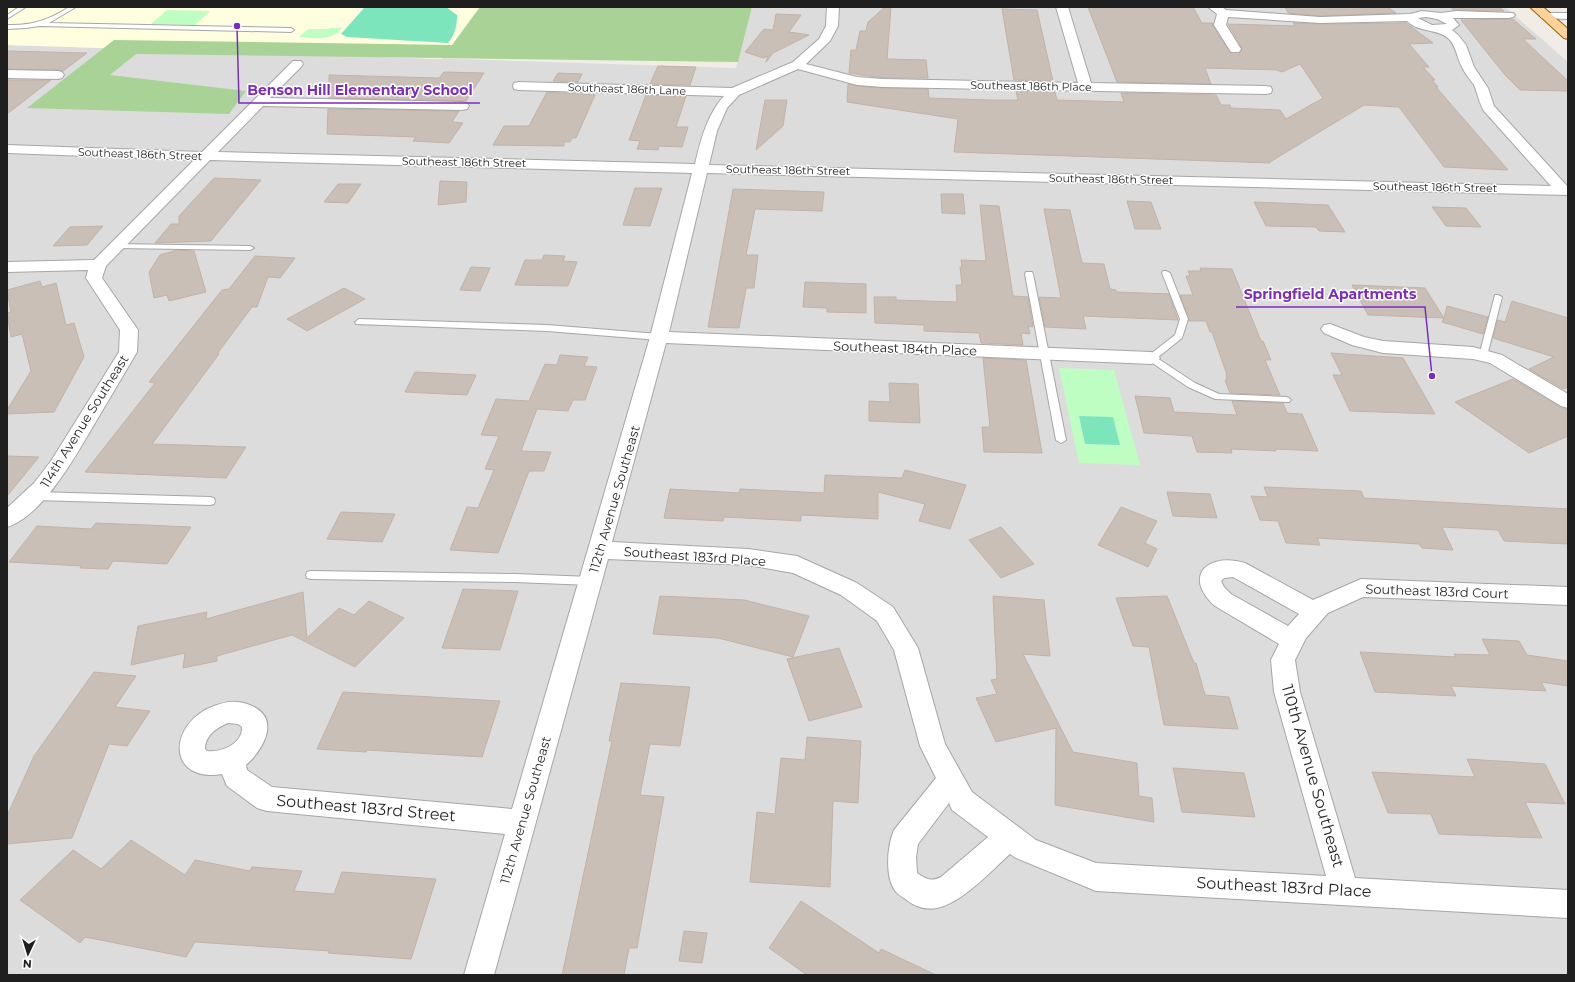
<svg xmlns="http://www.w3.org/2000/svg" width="1575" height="982" font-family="Montserrat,sans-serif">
	<rect width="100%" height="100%" fill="#f1ece5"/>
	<!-- residential -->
	<path fill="#dddcdc" d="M752,7H1505L1568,62V975H7V45L736,68Z"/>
	<!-- education -->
	<path fill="#fffedf" d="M7,7H480L442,59L7,45Z"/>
	<!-- forest -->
	<path fill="#a9d396" d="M480,7H752L738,62L136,54L110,75L246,91L229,114L27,108L114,40L452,45Z"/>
	<!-- park -->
	<g fill="#bffec3">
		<path d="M167,10L210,11L195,25L151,24Z"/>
		<path d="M330,28H342C330,42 316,38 299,37L308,29H328Z"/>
		<path d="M1059,368L1114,370L1140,465L1079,463Z"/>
	</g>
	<!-- pitch -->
	<g fill="#7de5bb">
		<path d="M365,7H446L457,15C457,26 455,34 448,43L347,37L341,34Z"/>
		<path d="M1079,416L1113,417L1120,445L1085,444Z"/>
	</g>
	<!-- building -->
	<g fill="#c9bfb7" stroke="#c3b2a6">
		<path d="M885,7H891L887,59L926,60L928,78H883L849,73L851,50H856L860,31H866L868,22Z"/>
		<path d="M1088,7H1193L1202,23H1213V26L1231,54H1239L1242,48L1228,24L1295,26L1293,23L1320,24L1406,23L1433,43L1409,44L1429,67H1423L1435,80H1432L1438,87H1436L1508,170L1444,167L1399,107L1364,105L1270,162V163L954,152L958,119L847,102L848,84L857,86L883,88L928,89L929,98L990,100H1018L1016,91L1055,92L1057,100L1124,102L1121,93L1216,95L1221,105H1230L1231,108L1280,110L1286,119L1323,98L1300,64L1282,72L1277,70L1205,68L1211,84L1117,82Z"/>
		<path d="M1285,7H1388L1396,13L1320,16L1288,13Z"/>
		<path d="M1451,7H1499L1504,11L1453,10Z"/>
		<path d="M1002,9L1037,10L1053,81L1014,80Z"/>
		<path d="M776,14L801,15L789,32L809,35L773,53L766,62L768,56L763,58L745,52L764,29L773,30Z"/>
		<path d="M1513,19L1536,39H1523L1568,81V91L1520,90L1505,75L1461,20Z"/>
		<path d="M7,51L87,53L63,71L58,70L7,69Z"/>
		<path d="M658,66L696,67L690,85L650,84Z"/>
		<path d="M444,72L484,73L466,101L329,98V75L439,78Z"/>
		<path d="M558,73L582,74L578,82L553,81Z"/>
		<path d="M7,80H51L7,114Z"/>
		<path d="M547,92L595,95L576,138H572L570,142H564V146L493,145L504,126H529Z"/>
		<path d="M646,95L686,96L676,127H688L682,147L659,146L658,150L637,149L640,141L629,140Z"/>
		<path d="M765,100H787L783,126L756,150Z"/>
		<path d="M328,109L459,111L452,122L463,123L449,143L413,141L416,137L327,134Z"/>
		<path d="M214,178L261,180L211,241L155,243L171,224H179V216Z"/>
		<path d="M440,181L467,182L466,202L438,205Z"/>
		<path d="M338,184H361L348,203L324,202Z"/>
		<path d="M635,188H662L650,226L623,225Z"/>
		<path d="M733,189L824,192L822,211L755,209L746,255H758L754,288H746L739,328L708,327Z"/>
		<path d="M941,194H963L965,214L942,213Z"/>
		<path d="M1127,201L1151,202L1161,229H1135Z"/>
		<path d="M1254,202L1328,205L1345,232L1319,231L1316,227L1266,226Z"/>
		<path d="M980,205L999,206L1013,296L1028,297L1033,327L1028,326L1030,334L1021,333L1023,345L981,343L979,333L924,331V325L875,323L874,297H896V300L957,302L956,285H962L960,267H962L961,260L986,261Z"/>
		<path d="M1432,207L1466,208L1481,227L1446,226Z"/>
		<path d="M1044,209L1070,210L1082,263L1104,264L1110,289L1116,290L1117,292L1169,294L1178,320L1083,316L1086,329L1045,327L1039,297L1061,298Z"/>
		<path d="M103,226L87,245L53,246L70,227Z"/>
		<path d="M177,250L194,251L206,292L169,301L167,295L154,298L149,272L160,255Z"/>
		<path d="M544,255L565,256L563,261L577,262L568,286L515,285L525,260H542Z"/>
		<path d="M255,256L295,258L280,278L268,277L257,307H252L217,354H219L152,444L246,447L226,478L85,472L155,383L149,382L222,290L229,289Z"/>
		<path d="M471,267L490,268L480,291L460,290Z"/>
		<path d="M1200,268L1232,269L1261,341H1263L1271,360H1265L1280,395L1230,393L1225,380H1227L1226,375H1227L1212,332H1210L1206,321H1189L1180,295H1193L1186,276H1190L1188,271H1201Z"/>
		<path d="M40,281L42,287L56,283L66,325L74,323L84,357L54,412L7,414V410L31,371L22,334L11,337L7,313L11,312L7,290Z"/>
		<path d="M805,282L866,284V313L827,312V308L803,307Z"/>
		<path d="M1352,285L1425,288L1444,318L1447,306L1488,317L1483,334L1442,322L1444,318L1368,315Z"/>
		<path d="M344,288L365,299L307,331L287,319Z"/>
		<path d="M1512,301L1568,318V387L1563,389L1529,369L1554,357L1493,338L1498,320L1505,322Z"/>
		<path d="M1331,353L1403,358L1435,414L1350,411L1333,375H1342Z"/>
		<path d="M560,355L588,357L584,366L597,367L585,400H573L568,411L537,409L521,451L551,452L544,471H529L498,553L450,550L467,507L478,508L494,470L485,469L499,436L481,435L496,399L529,401L545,364L557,365Z"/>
		<path d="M983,358L1026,360L1042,453L984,452L982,427H990Z"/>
		<path d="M415,372L476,375L467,395L405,392Z"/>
		<path d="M1513,379L1560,407L1568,410V436L1529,453L1455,402Z"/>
		<path d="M889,383L918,384L920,423L869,421V401L890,402Z"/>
		<path d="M1135,396L1170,398L1174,412L1237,415L1232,401L1283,403L1287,413L1302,414L1318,451L1275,449L1276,451L1231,449L1232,453L1197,452L1192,436L1144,433Z"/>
		<path d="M7,456L39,457L7,496Z"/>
		<path d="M905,470L966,485L950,529L919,521L925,504L878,492V519L801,515V521L724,517L723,521L664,518L670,489L739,493L740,489L824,493L825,475L902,478Z"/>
		<path d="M1264,487L1361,491L1364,498L1568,509V544L1504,541L1498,530L1442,527L1453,550L1422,548L1419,544L1317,538L1320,545L1286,543L1278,521L1260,520L1251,496L1268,497Z"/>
		<path d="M1167,492L1210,494L1217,518L1173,516Z"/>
		<path d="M1121,507L1157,521L1145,543L1157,549L1148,567L1098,545Z"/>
		<path d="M341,512L395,514L382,542L327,539Z"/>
		<path d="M96,523L145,525L191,527L167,564L113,561L108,569L80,568L81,566L9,562L37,526L91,529Z"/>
		<path d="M1001,527L1034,564L1001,578L969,540Z"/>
		<path d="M463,589L518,591L500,650L442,648Z"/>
		<path d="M303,592L307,638L339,608L354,615L369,601L404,618L355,667L292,635L217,656V661L183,668L185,653L131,665L138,626L207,612L206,619Z"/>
		<path d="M660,596L744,600L809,616L793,657L718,638L653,634Z"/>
		<path d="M993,596L1044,600L1050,656L1023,654L1073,752L1137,763L1139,796L1152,798L1154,822L1055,805L1056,728L996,742L976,698L997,694L991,680L997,679Z"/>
		<path d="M1167,596L1194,663H1196L1205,695L1229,697L1238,729L1164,725L1149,647L1133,646L1116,598Z"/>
		<path d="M1482,639L1519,641L1527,655L1568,661V686L1541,682L1546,691L1451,686L1456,696L1375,692L1360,652L1456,657L1454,654L1490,655Z"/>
		<path d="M839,648L862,707L809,721L787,659Z"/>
		<path d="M94,672L136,676L115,707L150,711L127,746L109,744L72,838L7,844V816L34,756Z"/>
		<path d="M621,683L690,687L680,746L650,744L640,795L664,797L637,948H629L624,975H562L612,741H609Z"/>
		<path d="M343,692L432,697L500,701L482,757L367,750L366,752L317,749Z"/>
		<path d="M807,737L861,741L858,803L833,801L830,887L750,882L757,812L775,814L781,758L805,760Z"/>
		<path d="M1467,759L1545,764L1565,804L1525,802L1542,838L1439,834L1431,814L1388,813L1372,772L1475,777Z"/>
		<path d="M1173,768L1244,773L1255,817L1182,812Z"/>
		<path d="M131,840L185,875L195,860L250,871L252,867L302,871L294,891L334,894L342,872L436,879L411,959L328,953L329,951L195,942L186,957L85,937L80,943L20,900L73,850L101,869Z"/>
		<path d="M801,901L879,953L881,949L936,975H807L769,948Z"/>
		<path d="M684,931L707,933L702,963L679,961Z"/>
	</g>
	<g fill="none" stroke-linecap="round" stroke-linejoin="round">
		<defs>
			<g id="lane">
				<path d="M19,7H26L7,19V15Z"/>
				<path d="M69,7H76L49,23L291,28L294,30L291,32L40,26L26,28L7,29V25C31,26 49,20 69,7Z"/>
				<path d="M113,244L250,246L254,248L250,250L116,248L112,246Z"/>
				<path d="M1163,271H1166L1170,273L1188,319L1182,338L1157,358L1195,383L1219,394L1286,397L1289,398L1291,400L1289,402L1215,399L1188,387L1148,360L1147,358L1148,356L1175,335L1180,319L1162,273Z"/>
				<path d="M1026,272H1032L1033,274L1066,440L1061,443L1056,440L1025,274Z"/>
				<path d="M1495,295H1498L1502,297L1487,356L1483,359L1479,356Z"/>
				<path d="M359,319L547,325L659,334L663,337L659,340L547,331L356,324L355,322Z"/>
				<path d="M35,492L210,497L214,498L215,501L214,504L210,505L35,500L31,499L30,496L31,493Z"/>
				<path d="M311,571L515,574L591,577L595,578L596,581L595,584L591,585L515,582L311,579L307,578L306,575L307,572Z"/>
			</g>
			<g id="street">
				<path d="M827,7H839L838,26L830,41L806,64L857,77L883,79L1078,83L1056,7H1068L1091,83L1266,86L1271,87L1272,90L1271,93L1266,94L883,87L857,85L798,69L739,95L727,108L717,131L709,165L1551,186L1484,111C1479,103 1478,94 1474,85C1470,79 1465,74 1462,67C1457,58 1456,46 1449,39C1437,28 1419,33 1407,21L1320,23L1228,17L1226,25L1241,49L1239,52H1231L1214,25L1217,14L1208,7H1222L1226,10L1320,17L1410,14L1422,11L1441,13L1456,11L1513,13L1515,15L1513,17L1509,18H1453L1459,25L1452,30L1458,35L1466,45L1474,67L1488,88L1494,106L1568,187V195L707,173L669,332L1151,352L1157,354L1160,358L1157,362L1151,364L666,343L612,542L748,549L797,556L857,583L893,607L918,648L945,744L972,792L1036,840L1096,863L1326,876L1274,692L1271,660L1279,644L1215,606C1181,575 1210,552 1245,563L1313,600L1361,579L1568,587V605L1363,597L1328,613L1306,638L1295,660L1300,692L1355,878L1568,890V918L1096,891L1016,858L1010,854C991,871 962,903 937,908C927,910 916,907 908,901C905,899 901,896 898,894C884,881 887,846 894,830L936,778L920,746L894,650L877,621L841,595L793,573L748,565L608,559L494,975H464L505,834L267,811L257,808L227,786L222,774C166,783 168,723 214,706C227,701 238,700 252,706C281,719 263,750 246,765L247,770L272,787L512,809L650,337L692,173L210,160L106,266L102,278L138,330L137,352C124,374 111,396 98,418C79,450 44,516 7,527V508L34,483L51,461L119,352L120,330L86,278L88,270L7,272V262L94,260L194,160L7,153V145L202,152L293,61H301L303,64L301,67L270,98L462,102L467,103L469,106L467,109L462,110L263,106L218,152L695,164C701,139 707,115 724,96L519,90L514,89L513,86L514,83L519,82L732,88L793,62L819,39L826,26ZM1426,17L1437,19L1447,24L1432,25L1418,18ZM1233,577L1299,614L1288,626L1231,594L1224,587L1221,581L1224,578ZM228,723L238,724L242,727C243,744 221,753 207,751L205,749C205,736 216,728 228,723ZM949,803L952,810L988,837L941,877C931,882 926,879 917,873L916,857L918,844Z"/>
				<path d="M1546,13H1568V19L1542,18L1540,16L1542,14Z"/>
				<path d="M7,70L58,71L62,72L64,75L62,78L58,79L7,78Z"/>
				<path d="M1330,324L1364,337L1383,341L1473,347L1502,355L1568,394V408L1561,406L1490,363L1473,359L1383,353L1352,345L1324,333L1321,329L1324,325Z"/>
			</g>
			<path id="primary" d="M1530,7H1543L1568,29V39L1564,38Z"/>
		</defs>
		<!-- lane casing -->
		<use href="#lane" stroke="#a6a6a6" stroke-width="2"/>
		<!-- street casing -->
		<use href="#street" stroke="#a6a6a6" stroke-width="2"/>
		<!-- primary casing -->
		<use href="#primary" stroke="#9a6400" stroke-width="2"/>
		<!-- lane -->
		<use href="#lane" fill="#fff" fill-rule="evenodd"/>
		<!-- street -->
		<use href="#street" fill="#fff" fill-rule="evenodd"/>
		<!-- primary -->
		<use href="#primary" fill="#ffd29b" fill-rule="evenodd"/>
	</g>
	<g text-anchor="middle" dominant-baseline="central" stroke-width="3" stroke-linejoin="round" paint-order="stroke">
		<!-- far-street labels -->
		<g font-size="11" fill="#1f1f1f" stroke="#fff">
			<text transform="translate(1031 86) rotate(1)">Southeast 186th Place</text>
			<text transform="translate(627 89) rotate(2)">Southeast 186th Lane</text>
			<text transform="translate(140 154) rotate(2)">Southeast 186th Street</text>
			<text transform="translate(464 162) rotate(1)">Southeast 186th Street</text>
			<text transform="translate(788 170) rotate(1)">Southeast 186th Street</text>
			<text transform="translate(1111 179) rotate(1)">Southeast 186th Street</text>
			<text transform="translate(1435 187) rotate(1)">Southeast 186th Street</text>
		</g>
		<!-- street labels -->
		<g font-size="13" fill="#1f1f1f" stroke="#fff">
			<text transform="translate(905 348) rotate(2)">Southeast 184th Place</text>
			<text transform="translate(84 421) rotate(-58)">114th Avenue Southeast</text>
			<text transform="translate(614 499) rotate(-74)">112th Avenue Southeast</text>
			<text transform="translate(695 556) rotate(4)">Southeast 183rd Place</text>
			<text transform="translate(1437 591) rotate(2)">Southeast 183rd Court</text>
			<text transform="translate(525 810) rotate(-74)">112th Avenue Southeast</text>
		</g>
		<!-- near-street labels -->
		<g font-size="16" fill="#1f1f1f" stroke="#fff">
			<text transform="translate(1313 776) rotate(74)">110th Avenue Southeast</text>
			<text transform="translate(366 808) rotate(5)">Southeast 183rd Street</text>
			<text transform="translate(1284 887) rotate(3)">Southeast 183rd Place</text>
		</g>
	</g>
	<!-- callouts -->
	<path fill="none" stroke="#7b2cbf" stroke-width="1.5" d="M237 26L239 103H480M1432 376L1425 307H1236"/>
	<g fill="#7b2cbf" stroke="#fff" stroke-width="1.5">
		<circle cx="237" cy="26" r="4"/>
		<circle cx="1432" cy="376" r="4"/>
	</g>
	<g font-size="14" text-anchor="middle" font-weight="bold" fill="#7b2cbf" stroke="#fff" stroke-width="3" stroke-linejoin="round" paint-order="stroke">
		<text x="360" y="95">Benson Hill Elementary School</text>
		<text x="1330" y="299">Springfield Apartments</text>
	</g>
	<!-- border -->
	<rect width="1575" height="982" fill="none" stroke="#1f1f1f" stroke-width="16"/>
	<!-- north arrow -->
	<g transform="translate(28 954) rotate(184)" stroke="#ffffff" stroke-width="3" paint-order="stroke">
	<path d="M0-3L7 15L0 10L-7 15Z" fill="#1f1f1f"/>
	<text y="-6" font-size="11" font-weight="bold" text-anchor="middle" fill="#1f1f1f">N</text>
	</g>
</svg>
